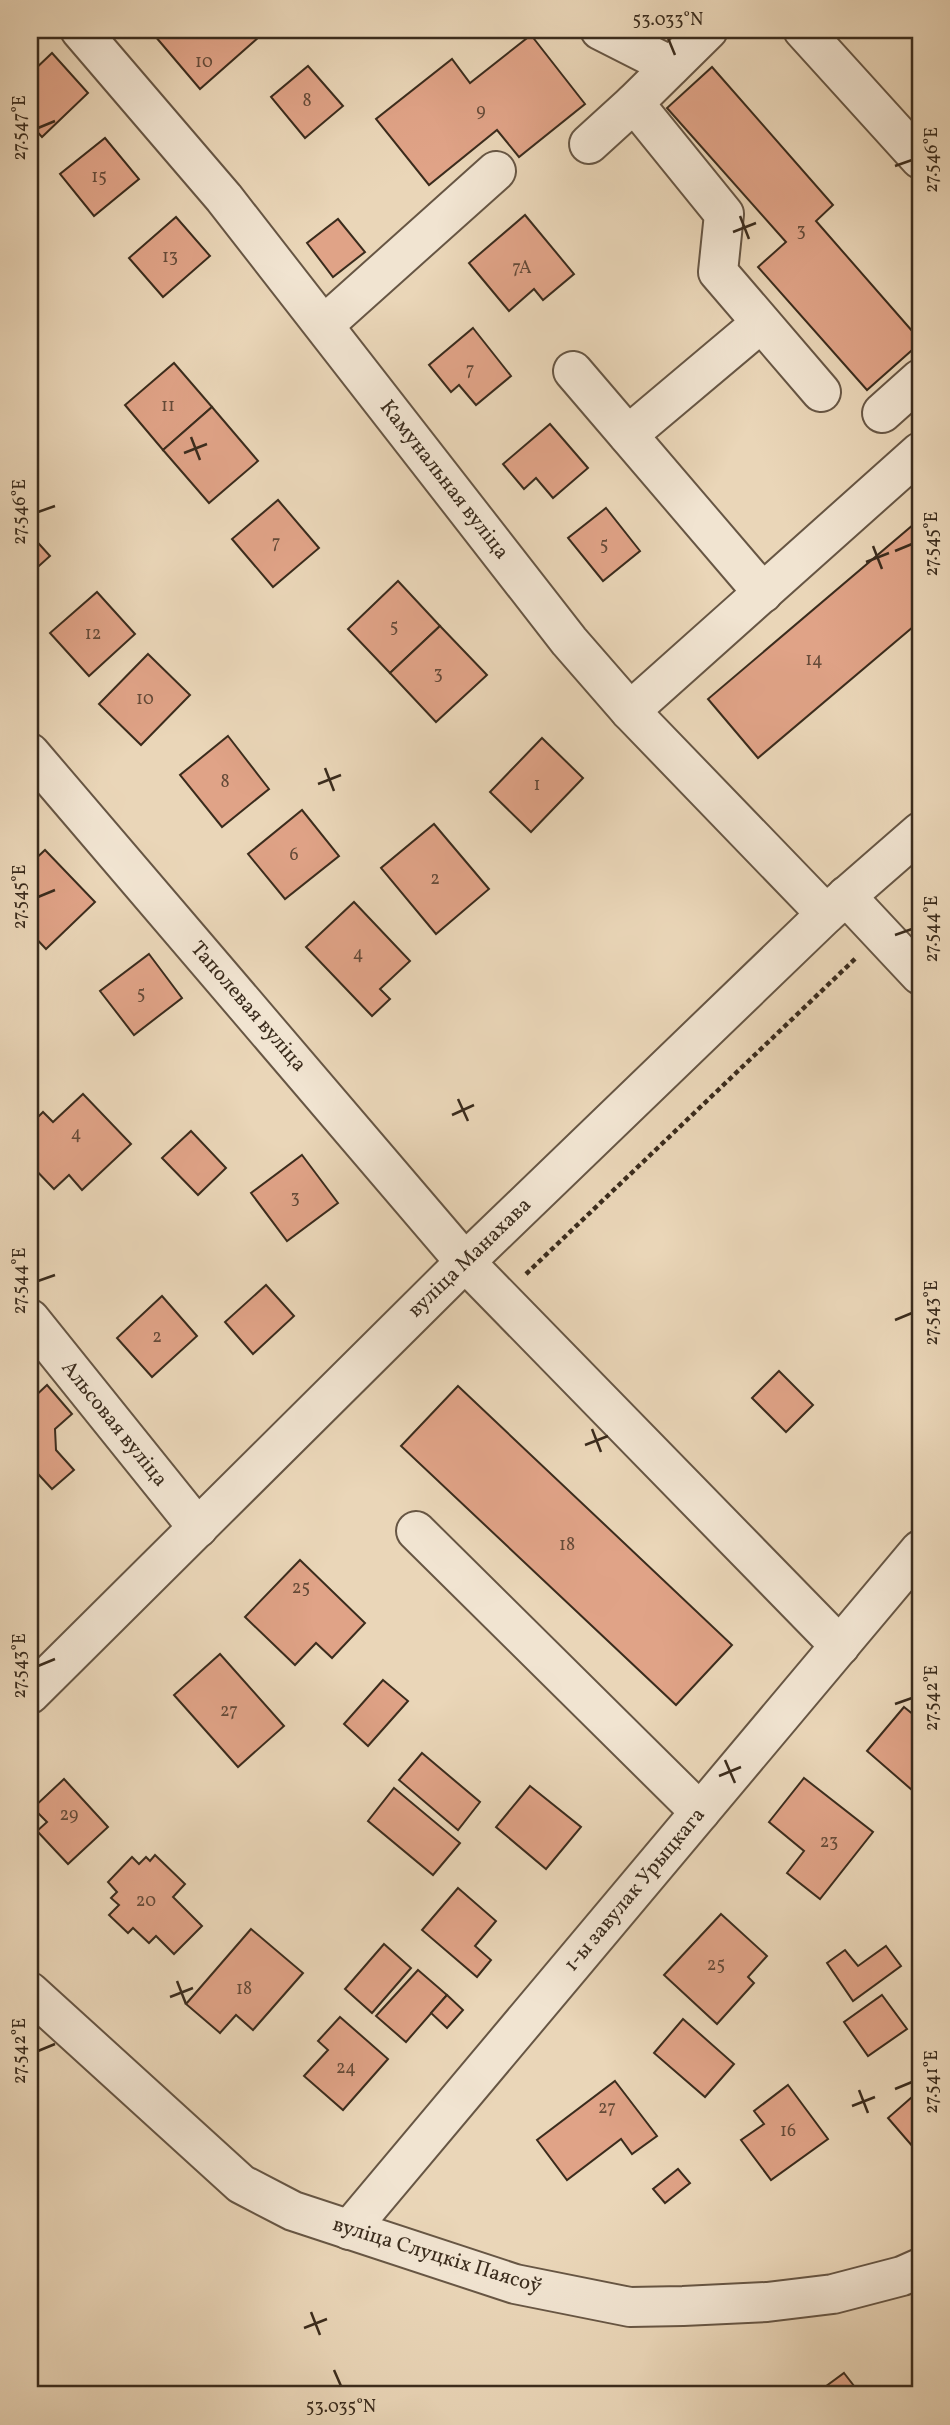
<svg xmlns="http://www.w3.org/2000/svg" width="950" height="2425" font-family="Vollkorn,serif">
	<rect width="100%" height="100%" fill="#ead6b8"/>
	<filter id="stains"><feTurbulence type="fractalNoise" baseFrequency=".00286" numOctaves="4"/><feColorMatrix values="0 0 0 0 .2 0 0 0 0 .09 0 0 0 0 .02 0 0 0 .5 -.17"/></filter>
	<radialGradient id="worn" r=".72"><stop offset=".6" stop-color="#630" stop-opacity="0"/><stop offset="1" stop-color="#630" stop-opacity=".3"/></radialGradient>
	<!-- building -->
	<g fill="#e0a387" stroke="#3b2c1d" stroke-width="2">
		<path d="M162,30H267L200,89L155,36Z"/>
		<path d="M531,35L585,104L519,157L497,130L429,185L376,119L452,59L470,83Z"/>
		<path d="M52,53L88,93L42,137L30,124V74Z"/>
		<path d="M308,66L343,106L305,138L271,97Z"/>
		<path d="M712,67L833,205L816,221L920,340V343L867,390L758,267L786,242L667,108Z"/>
		<path d="M105,138L139,179L94,216L60,174Z"/>
		<path d="M525,215L574,274L543,300L534,289L509,311L469,263Z"/>
		<path d="M176,217L210,256L163,297L129,258Z"/>
		<path d="M338,219L365,252L333,277L307,243Z"/>
		<path d="M473,328L511,376L476,405L459,385L451,392L429,365Z"/>
		<path d="M174,363L212,407L163,450L125,405Z"/>
		<path d="M212,407L258,461L209,503L163,450Z"/>
		<path d="M550,424L588,468L553,498L536,478L524,489L503,464Z"/>
		<path d="M278,500L319,548L273,587L232,539Z"/>
		<path d="M606,508L640,551L603,581L568,538Z"/>
		<path d="M920,519V621L758,758L708,699Z"/>
		<path d="M30,534L50,556L30,574Z"/>
		<path d="M398,581L440,626L390,673L348,629Z"/>
		<path d="M97,592L135,634L89,676L50,633Z"/>
		<path d="M440,626L487,675L436,722L390,673Z"/>
		<path d="M148,654L190,695L141,745L99,704Z"/>
		<path d="M228,736L269,789L222,827L180,775Z"/>
		<path d="M542,738L583,778L531,832L490,792Z"/>
		<path d="M302,810L339,856L285,899L248,854Z"/>
		<path d="M434,824L489,889L436,934L381,868Z"/>
		<path d="M45,850L95,902L46,949L30,932V864Z"/>
		<path d="M354,902L410,961L380,989L390,999L372,1016L306,947Z"/>
		<path d="M149,954L182,998L134,1035L100,991Z"/>
		<path d="M83,1094L131,1144L82,1190L69,1175L54,1189L30,1164V1125L43,1112L53,1122Z"/>
		<path d="M191,1131L226,1168L198,1195L162,1158Z"/>
		<path d="M302,1155L338,1203L287,1241L251,1193Z"/>
		<path d="M266,1285L294,1316L253,1354L225,1322Z"/>
		<path d="M162,1296L197,1336L152,1377L117,1338Z"/>
		<path d="M779,1371L813,1405L786,1432L752,1398Z"/>
		<path d="M47,1385L72,1414L55,1429L56,1450L74,1470L52,1489L39,1475L30,1483V1401Z"/>
		<path d="M458,1386L732,1645L676,1705L401,1446Z"/>
		<path d="M300,1560L365,1623L332,1658L316,1643L295,1665L245,1617Z"/>
		<path d="M220,1654L284,1726L238,1767L174,1695Z"/>
		<path d="M383,1680L408,1701L368,1746L344,1724Z"/>
		<path d="M904,1707L920,1720V1780L912,1790L867,1751Z"/>
		<path d="M422,1753L480,1802L458,1830L399,1780Z"/>
		<path d="M804,1778L873,1832L820,1899L787,1873L804,1851L769,1822Z"/>
		<path d="M64,1779L108,1827L68,1864L37,1831L47,1822L33,1808Z"/>
		<path d="M530,1786L581,1827L546,1869L496,1827Z"/>
		<path d="M394,1788L460,1843L433,1875L368,1821Z"/>
		<path d="M155,1855L185,1884L173,1897L202,1926L174,1954L156,1936L149,1943L133,1928L128,1933L109,1915L119,1905L111,1898L117,1892L108,1882L132,1857L139,1864L146,1857L150,1861Z"/>
		<path d="M458,1888L496,1921L475,1946L491,1960L477,1977L422,1930Z"/>
		<path d="M721,1914L767,1956L748,1977L754,1983L717,2024L664,1975Z"/>
		<path d="M251,1929L303,1973L253,2030L236,2015L220,2033L186,2004Z"/>
		<path d="M384,1944L411,1968L372,2013L345,1989Z"/>
		<path d="M886,1946L901,1966L853,2001L827,1963L845,1950L858,1966Z"/>
		<path d="M418,1970L447,1995L406,2042L376,2016Z"/>
		<path d="M447,1995L463,2010L447,2028L431,2013Z"/>
		<path d="M882,1995L907,2029L868,2056L844,2022Z"/>
		<path d="M340,2017L388,2059L343,2110L304,2076L328,2050L318,2041Z"/>
		<path d="M683,2019L734,2064L705,2097L654,2053Z"/>
		<path d="M615,2081L657,2136L632,2154L621,2139L567,2180L537,2140Z"/>
		<path d="M788,2085L828,2139L771,2180L741,2140L764,2124L754,2111Z"/>
		<path d="M920,2090V2155L888,2118Z"/>
		<path d="M678,2169L690,2183L665,2203L653,2189Z"/>
		<path d="M844,2373L861,2395H821L818,2392Z"/>
	</g>
	<g fill="none" stroke-linecap="round" stroke-linejoin="round">
		<defs>
			<g id="minor">
				<path d="M80,30L224,198L569,641L630,711L826,914"/>
				<path d="M600,30L671,66"/>
				<path d="M708,30L634,103L724,214L718,272L821,392"/>
				<path d="M803,30L920,159"/>
				<path d="M589,144L634,103"/>
				<path d="M324,325L496,171"/>
				<path d="M573,371L763,593"/>
				<path d="M882,413L920,379"/>
				<path d="M628,435L761,323"/>
				<path d="M630,711L920,452"/>
				<path d="M30,753L465,1262L840,1646"/>
				<path d="M846,896L920,975"/>
				<path d="M30,1319L198,1528"/>
				<path d="M416,1531L700,1812"/>
				<path d="M30,1694L465,1262L826,914L920,832"/>
				<path d="M30,1992L241,2184L293,2211L515,2284L630,2307L683,2306L767,2302L833,2294L902,2276L920,2268"/>
				<path d="M349,2230L920,1550"/>
			</g>
		</defs>
		<!-- minor casing -->
		<use href="#minor" stroke="#675644" stroke-width="42"/>
		<!-- path -->
		<path stroke="#3b2c1d" stroke-width="4.5" stroke-dasharray="5 3.5" stroke-linecap="butt" d="M526,1274L856,958"/>
		<!-- minor -->
		<use href="#minor" stroke="#f1e4d1" stroke-width="38"/>
	</g>
	<!-- ticks -->
	<path fill="none" stroke="#3b2c1d" stroke-width="2.5" d="M668,38L675,55M38,128L55,121M895,166L912,160M740,216L749,239M733,232L756,223M191,437L200,460M184,453L207,444M38,512L55,506M873,546L882,569M895,551L912,544M866,562L889,553M325,768L334,791M318,784L341,775M38,897L55,890M895,935L912,929M458,1099L468,1121M452,1115L474,1105M38,1281L55,1275M895,1320L912,1313M592,1429L601,1452M585,1445L608,1436M38,1666L55,1659M895,1704L912,1698M725,1760L735,1783M719,1776L741,1767M177,1981L186,2004M170,1997L193,1988M38,2051L55,2044M895,2089L912,2082M859,2090L868,2113M852,2106L875,2097M311,2312L320,2335M304,2328L327,2319M334,2370L341,2386"/>
	<g text-anchor="middle" dominant-baseline="central" stroke-width="6" stroke-linejoin="round" paint-order="stroke">
		<!-- number labels -->
		<g font-size="18" fill="#644a38">
			<text x="204" y="62">10</text>
			<text x="307" y="101">8</text>
			<text x="481" y="111">9</text>
			<text x="99" y="177">15</text>
			<text x="801" y="231">3</text>
			<text x="170" y="257">13</text>
			<text x="522" y="268">7А</text>
			<text x="470" y="370">7</text>
			<text x="168" y="406">11</text>
			<text x="276" y="543">7</text>
			<text x="604" y="545">5</text>
			<text x="394" y="627">5</text>
			<text x="93" y="634">12</text>
			<text x="814" y="660">14</text>
			<text x="438" y="674">3</text>
			<text x="145" y="699">10</text>
			<text x="225" y="782">8</text>
			<text x="537" y="785">1</text>
			<text x="294" y="855">6</text>
			<text x="435" y="879">2</text>
			<text x="358" y="954">4</text>
			<text x="141" y="994">5</text>
			<text x="76" y="1134">4</text>
			<text x="295" y="1198">3</text>
			<text x="157" y="1337">2</text>
			<text x="567" y="1545">18</text>
			<text x="301" y="1588">25</text>
			<text x="229" y="1711">27</text>
			<text x="69" y="1815">29</text>
			<text x="829" y="1842">23</text>
			<text x="146" y="1901">20</text>
			<text x="716" y="1965">25</text>
			<text x="244" y="1989">18</text>
			<text x="346" y="2068">24</text>
			<text x="607" y="2108">27</text>
			<text x="788" y="2131">16</text>
		</g>
		<!-- street labels -->
		<g font-size="21" fill="#3b2c1d" stroke="#f1e4d1">
			<text transform="translate(444 480) rotate(52)">Камунальная вуліца</text>
			<text transform="translate(248 1007) rotate(49)">Таполевая вуліца</text>
			<text transform="translate(470 1258) rotate(-44)">вуліца Манахава</text>
			<text transform="translate(114 1424) rotate(51)">Альсовая вуліца</text>
			<text transform="translate(635 1890) rotate(-50)">1-ы завулак Урыцкага</text>
			<text transform="translate(437 2256) rotate(17)">вуліца Слуцкіх Паясоў</text>
		</g>
	</g>
	<!-- margin -->
	<rect width="950" height="2425" fill="none" stroke="#ead6b8" stroke-width="77"/>
	<rect x="38" y="38" width="874" height="2348" fill="none" stroke="#3b2c1d" stroke-width="2.5"/>
	<g font-size="18" text-anchor="middle" fill="#3b2c1d">
		<text x="668" y="25">53.033°N</text>
		<text transform="translate(19 128) rotate(-90)" y="6">27.547°E</text>
		<text transform="translate(931 160) rotate(-90)" y="6">27.546°E</text>
		<text transform="translate(19 512) rotate(-90)" y="6">27.546°E</text>
		<text transform="translate(931 544) rotate(-90)" y="6">27.545°E</text>
		<text transform="translate(19 897) rotate(-90)" y="6">27.545°E</text>
		<text transform="translate(931 929) rotate(-90)" y="6">27.544°E</text>
		<text transform="translate(19 1281) rotate(-90)" y="6">27.544°E</text>
		<text transform="translate(931 1313) rotate(-90)" y="6">27.543°E</text>
		<text transform="translate(19 1666) rotate(-90)" y="6">27.543°E</text>
		<text transform="translate(931 1698) rotate(-90)" y="6">27.542°E</text>
		<text transform="translate(19 2051) rotate(-90)" y="6">27.542°E</text>
		<text transform="translate(931 2082) rotate(-90)" y="6">27.541°E</text>
		<text x="341" y="2412">53.035°N</text>
	</g>
	<rect width="100%" height="100%" filter="url(#stains)"/>
	<rect width="100%" height="100%" fill="url(#worn)"/>
</svg>
